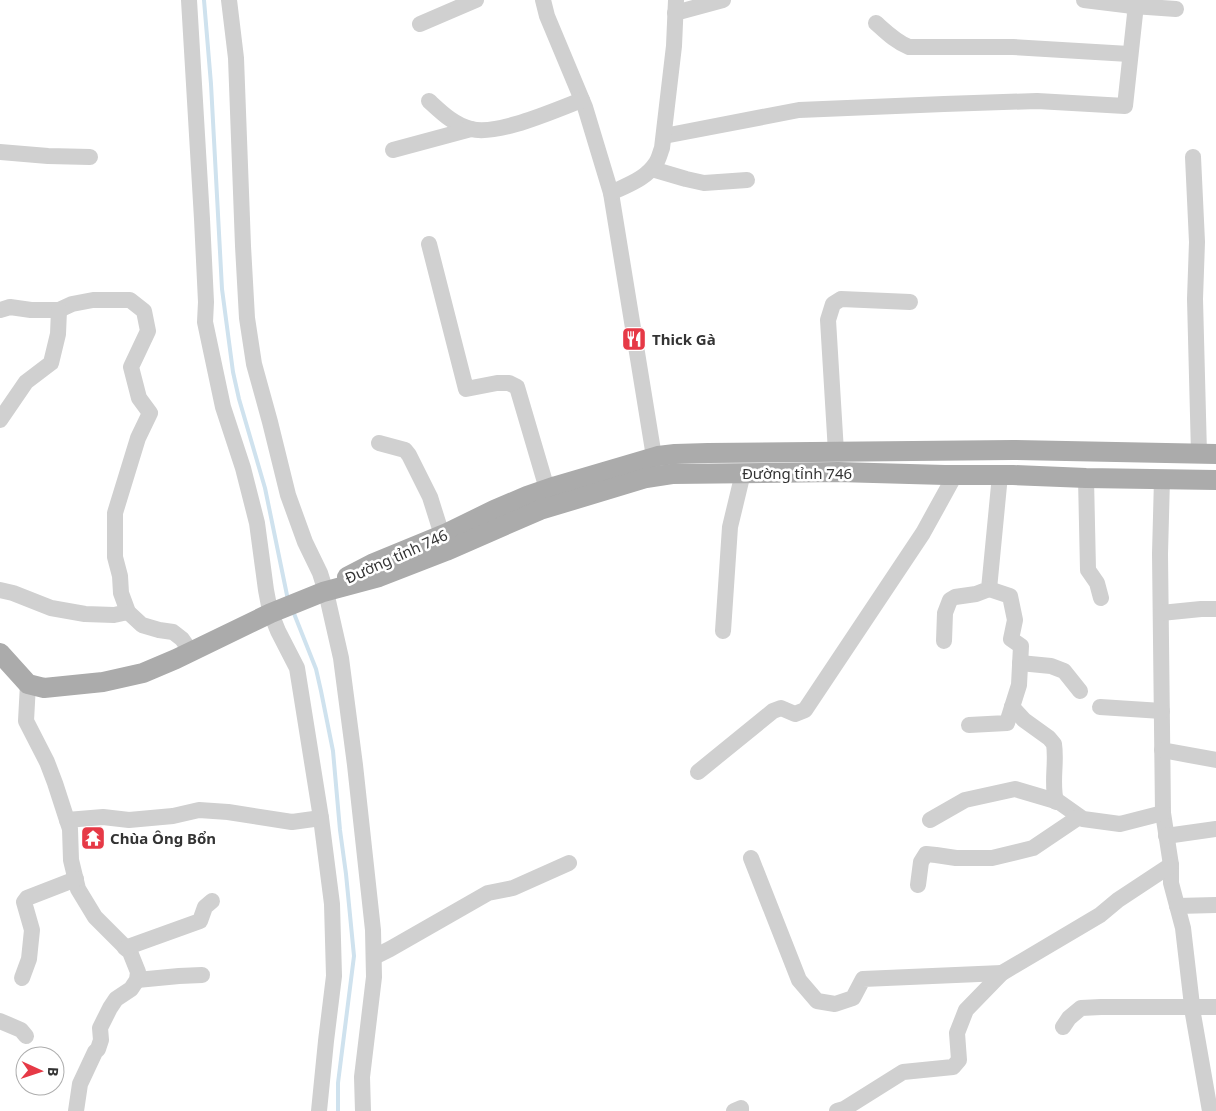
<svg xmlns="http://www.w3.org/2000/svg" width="1216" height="1111" font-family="'Noto Sans',sans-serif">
	<rect width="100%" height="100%" fill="#fff"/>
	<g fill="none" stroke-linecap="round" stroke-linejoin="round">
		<!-- stream -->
		<g stroke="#cfe2ee" stroke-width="4">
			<path d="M204,0L211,84L222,289L233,372L239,399L265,488L288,600"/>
			<path d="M293,611L316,669L321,691L333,751L340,830L346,874L354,956L338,1083V1111"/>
		</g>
		<!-- minor -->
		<g stroke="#d0d0d0" stroke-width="16">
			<path d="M189,0L202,219L206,302L205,322L223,407L243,468L257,523L266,590L270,611L278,631L297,668L321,818L332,904L334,976L326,1041L319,1111"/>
			<path d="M229,0L236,58L243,246L247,318L254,364L270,422L288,495L305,542L320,573L326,592L341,658L355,765L373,930L374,977L362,1077L363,1111"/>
			<path d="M543,0L547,16L585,107L611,193L656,469"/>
			<path d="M1133,6L1176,9"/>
			<path d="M675,13L723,0"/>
			<path d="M876,23C886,32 896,42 909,47H1013L1129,54"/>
			<path d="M420,24L476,0"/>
			<path d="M429,101C441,112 454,125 471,129C498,136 555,110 582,100"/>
			<path d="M664,136L799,110L944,104L1037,101L1125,106L1135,14L1133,6L1084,0"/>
			<path d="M393,150L471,129"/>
			<path d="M0,152L48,156L90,157"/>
			<path d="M1193,157L1197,242L1195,299L1199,454"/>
			<path d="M652,169L686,179L704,183L747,180"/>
			<path d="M611,193C627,185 646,179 656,163C659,159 660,153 662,148L674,46L676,0"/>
			<path d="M429,244L466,389L497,383H509L517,387L547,489"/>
			<path d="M0,310L10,307L31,310H59L72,304L93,300H130L144,311L148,331L131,367L139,398L150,413L138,438L115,513V557L120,576L121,593L128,612L142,625L159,630L173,632L182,639L191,652"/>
			<path d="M0,420L26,382L51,363L58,334L59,310"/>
			<path d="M379,443L405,450L409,455L430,497L442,535"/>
			<path d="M836,452L828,320L833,304L841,299L910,302"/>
			<path d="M1086,478L1088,570L1097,583L1101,598"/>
			<path d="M1162,479L1160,554L1163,813L1171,865V883L1183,928L1193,1014L1210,1111"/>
			<path d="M0,590L13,593L51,608L85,614L114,615L128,612"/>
			<path d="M1161,613L1201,609H1216"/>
			<path d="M723,631L730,527L743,473"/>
			<path d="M944,641L945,613L950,600L955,597L976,594L989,589L1000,475"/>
			<path d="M1020,663L1051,666L1064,671L1080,691"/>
			<path d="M28,684L26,721L47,762L55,783L67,820L70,829L71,860L78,889L95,917L130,952L138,972L137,980L131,989L116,999L110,1008L100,1028L101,1040L98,1049L95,1052L80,1084L76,1111"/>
			<path d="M1012,707L1024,720L1049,738L1054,744C1057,763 1051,782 1056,802"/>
			<path d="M1100,707L1162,711"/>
			<path d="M969,725L1007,723L1019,685L1021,646L1011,639L1015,620L1010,596L989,589"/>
			<path d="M1162,750L1216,760"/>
			<path d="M698,772L773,711L781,708L795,714L805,710L923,533L955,475"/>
			<path d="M67,820L103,817L129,820L173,816L199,810L228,812L292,822L321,818"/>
			<path d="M930,820L965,800L1015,789L1059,802L1083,819L1120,824L1163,813"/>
			<path d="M1166,836L1216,829"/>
			<path d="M751,858L799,980L817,1001L835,1004L853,998L863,979L1002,973"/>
			<path d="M918,885L921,862L926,854L936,855L956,858H992L1033,848L1079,817"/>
			<path d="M1177,906L1216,905"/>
			<path d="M125,948L200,921L205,907L212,901"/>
			<path d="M374,957L390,949L488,893L513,888L569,863"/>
			<path d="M22,978L29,959L32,930L24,902L27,898L76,879"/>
			<path d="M137,980L179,976L202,975"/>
			<path d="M0,1021L21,1030L26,1036"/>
			<path d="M1063,1027L1069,1018L1081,1008L1101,1007H1216"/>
			<path d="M734,1111L741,1108V1111"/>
			<path d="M837,1111L844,1109L903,1072L953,1067L959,1060L957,1033L966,1010L1002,973L1100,915L1118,900L1171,865"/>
		</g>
		<!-- major -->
		<g stroke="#ababab" stroke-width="20">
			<path d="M347,577L374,563L447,533L494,510L527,496L556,486L658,456L675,454L708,453L1013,450L1216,454"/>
			<path d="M0,653L28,684L44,688L103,682L143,673L176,659L271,613L323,592L379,577L446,551L540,510L646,478L672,474L838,472L945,475H1013L1086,478L1216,480"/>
		</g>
	</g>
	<!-- icons -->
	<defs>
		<symbol id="restaurant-square" viewBox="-11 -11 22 22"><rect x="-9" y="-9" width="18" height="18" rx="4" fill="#e63946" stroke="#fff"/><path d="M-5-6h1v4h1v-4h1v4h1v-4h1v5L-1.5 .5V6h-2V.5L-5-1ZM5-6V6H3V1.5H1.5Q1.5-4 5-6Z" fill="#fff"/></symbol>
		<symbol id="temple-square" viewBox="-11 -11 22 22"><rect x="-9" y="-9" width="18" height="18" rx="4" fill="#e63946" stroke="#fff"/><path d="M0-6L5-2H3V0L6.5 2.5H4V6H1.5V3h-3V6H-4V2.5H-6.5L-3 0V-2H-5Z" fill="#fff"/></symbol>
	</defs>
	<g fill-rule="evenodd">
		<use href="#restaurant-square" x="620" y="325" width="28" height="28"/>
		<use href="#temple-square" x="79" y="824" width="28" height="28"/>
	</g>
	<g text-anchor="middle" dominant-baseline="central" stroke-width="5" stroke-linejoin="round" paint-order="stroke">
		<!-- poi labels -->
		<g font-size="15" font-weight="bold" fill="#333" stroke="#fff" text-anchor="start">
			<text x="652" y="339">Thick Gà</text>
			<text x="110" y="838">Chùa Ông Bổn</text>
		</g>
		<!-- street labels -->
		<g font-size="15" fill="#333" stroke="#fff">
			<text x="797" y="473">Đường tỉnh 746</text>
			<text transform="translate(396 556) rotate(-24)">Đường tỉnh 746</text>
		</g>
	</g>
	<!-- north arrow -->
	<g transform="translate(40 1071) rotate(93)"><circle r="24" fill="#ffffff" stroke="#adadad"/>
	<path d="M0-4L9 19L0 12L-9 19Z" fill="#e63946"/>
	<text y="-8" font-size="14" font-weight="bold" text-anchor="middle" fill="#333333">B</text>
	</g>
</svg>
